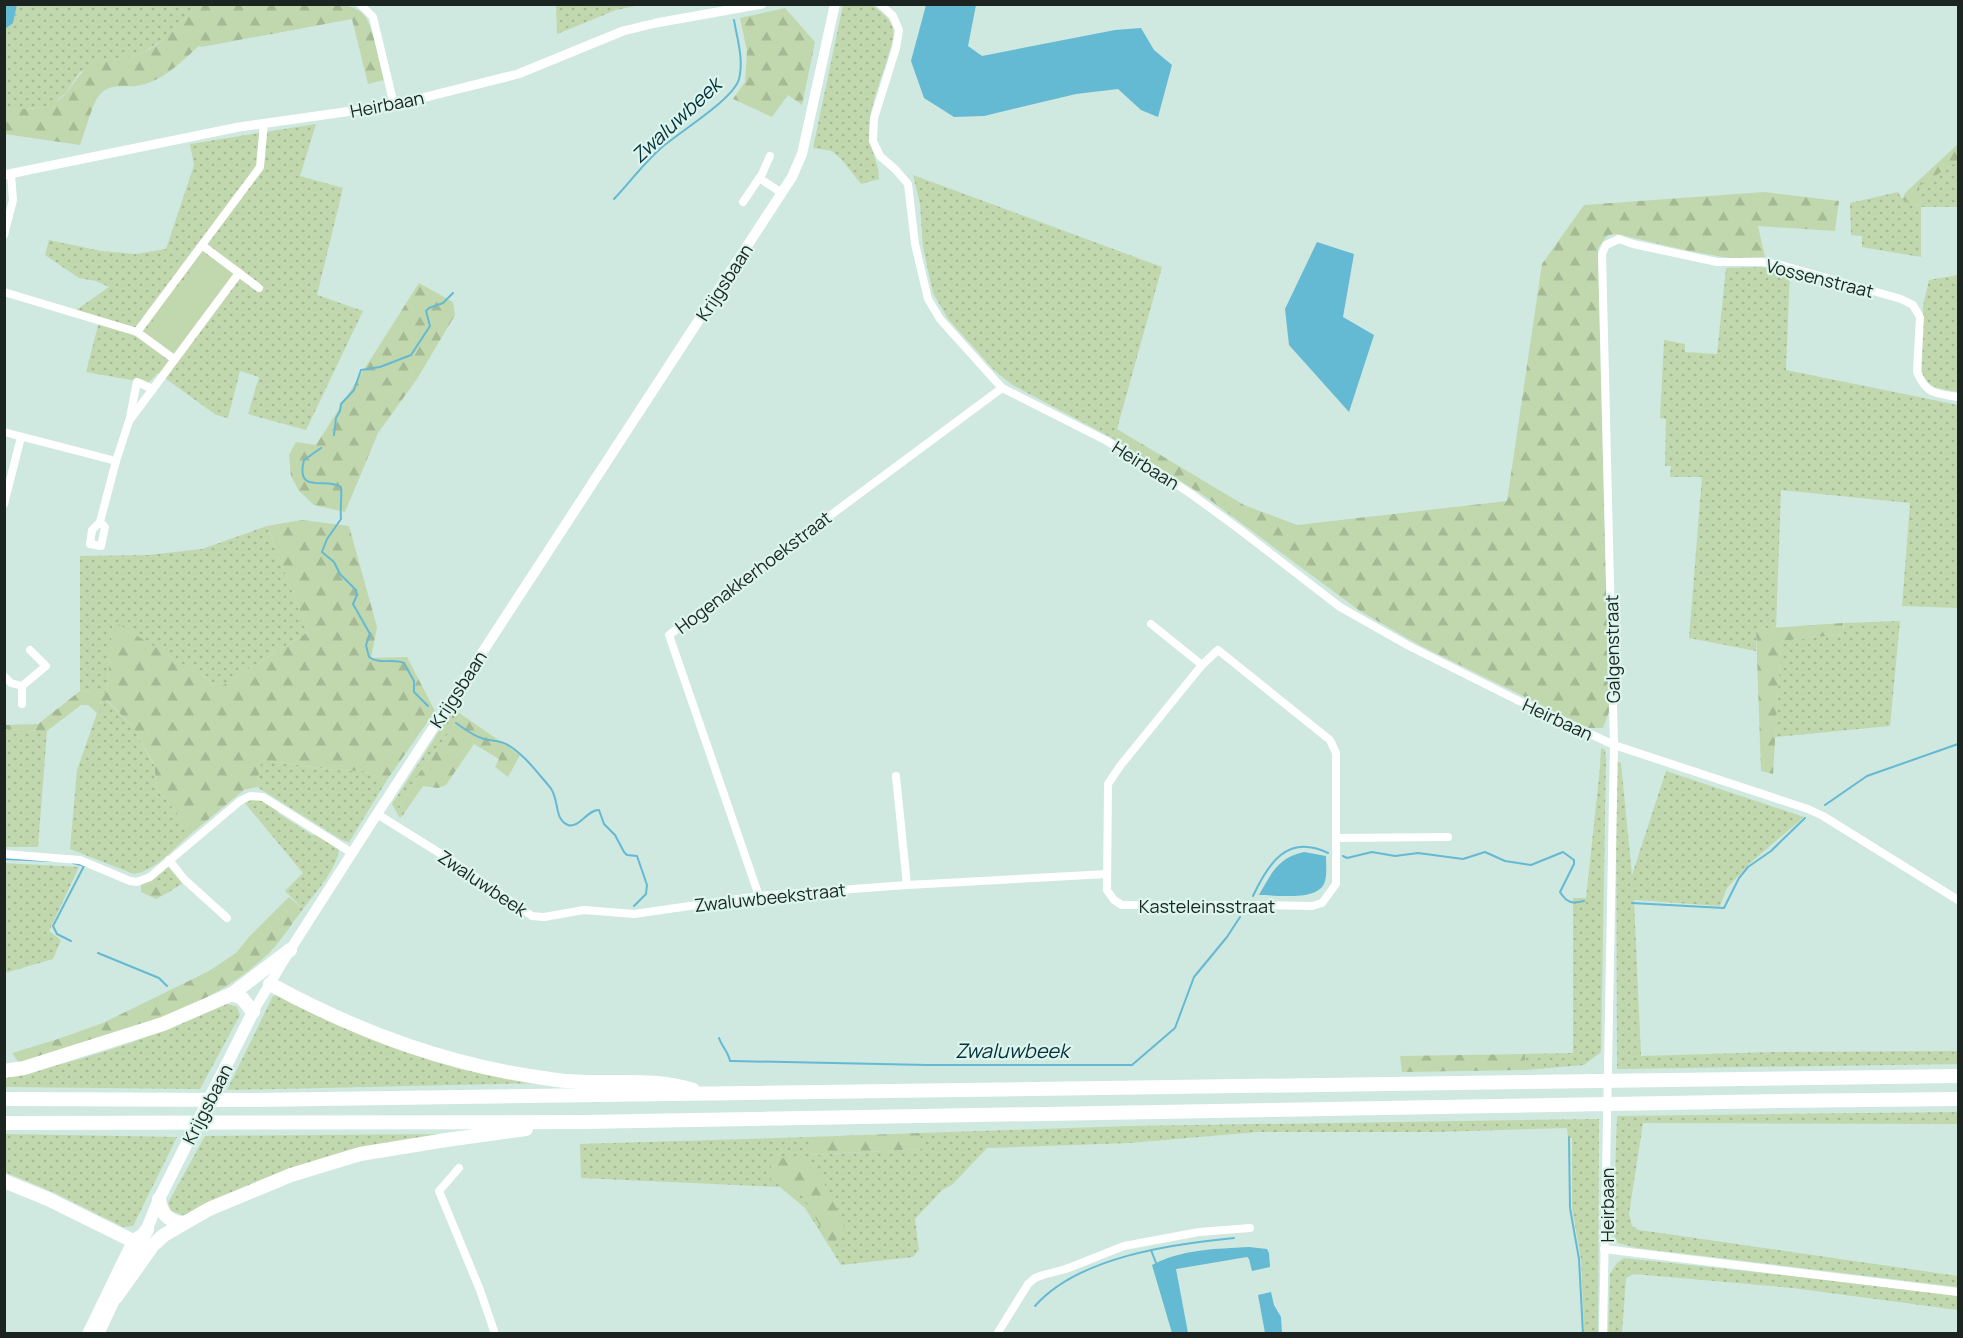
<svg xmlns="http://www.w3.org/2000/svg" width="1963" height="1338" font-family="Manrope,sans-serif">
	<defs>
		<pattern id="grass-dots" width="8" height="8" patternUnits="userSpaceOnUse" patternTransform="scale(1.5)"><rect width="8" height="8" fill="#c1d8ae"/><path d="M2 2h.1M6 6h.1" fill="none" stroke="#a5b995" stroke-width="1.8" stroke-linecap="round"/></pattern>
		<pattern id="forest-firs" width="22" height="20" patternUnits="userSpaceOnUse" patternTransform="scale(1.5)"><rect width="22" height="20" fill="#c1d8ae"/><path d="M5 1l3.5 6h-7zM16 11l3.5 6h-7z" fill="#a5b995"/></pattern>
	</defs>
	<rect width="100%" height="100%" fill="#cfe8e0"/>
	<!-- grass -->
	<g fill="url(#grass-dots)">
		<path d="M17,5H197L166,38L142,53L80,72L66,93L50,106L19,110L5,107L4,29L13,23Z"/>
		<path d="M556,5V4L640,5L616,10L557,34Z"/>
		<path d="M843,5H872C880,11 891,19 893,29C895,38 890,48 888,57C881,80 870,105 869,129C868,148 879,161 879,179L861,184L842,160L832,151L813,148Z"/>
		<path d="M316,124L300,176L343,188L317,295L363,311L306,430L248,414L259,377L240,371L228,418L216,415L158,373L148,383L86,372L100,318L75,311L109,287L96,281L79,278L45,255L49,240L101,251L136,254L166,249L194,165L190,144Z"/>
		<path d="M1958,161V207H1921V257L1862,247V236L1851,235L1850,203L1898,192C1903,202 1909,205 1921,206L1918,186Z"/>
		<path d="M913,175L1162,267L1117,429L1112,438L1011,384L994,370L948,319L933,293L923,247L920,204Z"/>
		<path d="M1762,267L1790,271L1786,370L1958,405V608L1902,606L1910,503L1781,490L1776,628L1756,629V651L1689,638L1702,477H1670L1671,466H1665L1666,419L1660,418L1664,340L1685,344V352L1717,354L1726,268Z"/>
		<path d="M1958,275V392C1942,389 1927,389 1922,372L1923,306L1929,280Z"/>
		<path d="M267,526L308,632L220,687L113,622L107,693L80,691V556L148,555L202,549Z"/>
		<path d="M1900,621L1890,726L1775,737L1781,641L1843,634L1844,623Z"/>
		<path d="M106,700L133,727L154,765L157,789L193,832C175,847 157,870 134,874L70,849L77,770L97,713L100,711V703Z"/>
		<path d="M454,708L462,715L419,773L399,809L400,814L403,815L400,818L392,804Z"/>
		<path d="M4,729L47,731L38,847H5Z"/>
		<path d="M1601,748L1605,750L1606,760L1601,1052L1584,1065L1525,1070V1054L1573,1053V898H1586L1600,768Z"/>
		<path d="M261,760L335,770L363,771L387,780L349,842L342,840L257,787Z"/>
		<path d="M1616,761L1621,763L1632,875L1666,771L1804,817L1749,864L1727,888L1720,906L1634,900L1641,1056L1775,1052L1958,1051V1064L1617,1069Z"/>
		<path d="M263,799L277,809L278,813L312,835H318L339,848C339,866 314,895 303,909L285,891L303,873L244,802L247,800Z"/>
		<path d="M4,863L79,867L49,931L61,940L53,959L5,973Z"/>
		<path d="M168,867L183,883L169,892L148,881Z"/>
		<path d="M281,994L398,1048L547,1083L227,1090L273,996Z"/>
		<path d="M225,1003L237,1007L240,1015L200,1089L5,1087V1076C82,1063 154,1037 225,1003Z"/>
		<path d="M1958,1112V1124L1643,1123L1629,1214L1632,1226L1639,1230L1958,1276V1287L1637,1248L1618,1243L1613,1234L1617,1116Z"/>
		<path d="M1599,1119L1598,1333H1584L1581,1260L1572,1208V1138H1568L1567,1128L1436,1132H1258L1129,1143L987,1148L952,1185L942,1190L915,1219L919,1250L913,1257L841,1265L805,1208L780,1187L581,1178L580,1144L809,1137L810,1155L921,1149L920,1133L1129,1126Z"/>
		<path d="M5,1134L177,1137L133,1226L123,1227L55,1193L5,1172Z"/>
		<path d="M448,1134L345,1153L195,1212L183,1215L171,1211L168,1203L205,1136Z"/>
		<path d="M1624,1258L1830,1280L1958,1296V1310L1793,1288L1634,1274L1626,1278L1622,1333L1608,1334L1610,1274L1617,1263Z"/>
	</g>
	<!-- forest -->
	<g fill="url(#forest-firs)">
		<path d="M342,4C349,6 359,9 364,15C373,25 380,65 384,80L368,84L352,19L201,47L199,46C182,61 164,80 141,85C126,89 109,81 98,97C91,107 85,133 80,145L5,134V107C27,111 53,110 68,91C76,80 81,71 92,64C106,56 127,59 142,53C165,43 180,22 197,5Z"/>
		<path d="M785,8L815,42L802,105L788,95L772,117L733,99L745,82L747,51L740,18Z"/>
		<path d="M1958,144V161L1919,186L1921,206L1911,205L1902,199L1906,192Z"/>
		<path d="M1764,192L1839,201L1835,231L1758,226L1765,257L1729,258L1689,251L1617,234L1608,235L1598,248L1609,712L1603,728H1589L1576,722L1421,646L1360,611L1206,497L1112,438L1117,429L1244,505L1297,525L1507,501L1542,264L1584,205Z"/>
		<path d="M419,283L453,302L455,315L417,379L378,433L345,512L314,505L299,491L291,476L289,455L296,442L316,445Z"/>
		<path d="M302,520L349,526L377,627L371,658L407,657L435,711L387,780L363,771L335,770L261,760L257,787L244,790L193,832L157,789L154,764L133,727L107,700L100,703V711L97,713L88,705H81L47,731L5,729V725L38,724L80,691L107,693L113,621L220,687L308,632L267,526Z"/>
		<path d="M1843,623L1844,634L1781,641L1773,774L1761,771L1756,629Z"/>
		<path d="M462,715L520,755L508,777L495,767L499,759L474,744L446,785L438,788L423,786L403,815L400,814L399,809L419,773Z"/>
		<path d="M148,881L169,892L156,899L141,892V885Z"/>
		<path d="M289,897L303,909C292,923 282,940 269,953C205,1015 102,1039 19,1063L12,1053L55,1040L103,1023L209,971L236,953L249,937Z"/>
		<path d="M1525,1054V1070L1402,1072L1400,1056Z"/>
		<path d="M920,1133L922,1149L809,1155V1137Z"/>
		<path d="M771,1158H803L822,1179L845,1225L832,1247L803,1196L771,1181Z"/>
	</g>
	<!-- green -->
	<path fill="#c1d8ae" d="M204,253L234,274L173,355L144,333Z"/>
	<!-- water -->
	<g fill="#64b9d3">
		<path d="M5,4L17,5L13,23L5,29Z"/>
		<path d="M976,5L968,46L982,56L1115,30L1141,28L1154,50L1172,65L1158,117L1141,110L1118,89L1076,94L984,116L954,117L924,98L911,61L926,5Z"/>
		<path d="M1317,242L1354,254L1343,317L1374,335L1349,412L1289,345L1285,309Z"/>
		<path d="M1304,852L1326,856C1326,864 1327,874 1325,881C1320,902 1276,895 1259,895C1272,873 1277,858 1304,852Z"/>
		<path d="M1249,1247L1267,1249L1269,1253L1270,1267L1252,1271L1249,1259L1247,1257L1176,1269L1188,1333H1172L1152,1265C1182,1249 1216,1249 1249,1247Z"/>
		<path d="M1271,1292L1274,1305L1281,1317L1282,1333H1265L1258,1295Z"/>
	</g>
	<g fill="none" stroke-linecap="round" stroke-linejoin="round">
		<!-- stream -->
		<g stroke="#64b9d3" stroke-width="2">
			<path d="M614,199C630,182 644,163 661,148C679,132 733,100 739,79C744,60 737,38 734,20"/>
			<path d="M334,435L336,418L340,411L341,404L354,390L361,370L380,367L411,355L430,326L426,311L429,308L443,303L453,293"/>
			<path d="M321,448L304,460C295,495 326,477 341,487C342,498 340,508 341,519L327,539L322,552L334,562L340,574L356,590L357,595L353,604L370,634L366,645L369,657C380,665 392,658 404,663L414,681V692L428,706"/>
			<path d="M456,723C465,729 473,736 484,739C491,741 499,740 506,744C523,753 536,771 549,786C560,797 553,819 568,825C579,829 588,809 599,810L604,824L615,835L624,852L627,855L637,856L647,885L646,894L634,906"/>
			<path d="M1825,805L1867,776L1958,744"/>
			<path d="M1343,856L1347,858L1372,852L1395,856L1418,853L1463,859L1485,852L1505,861L1531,865L1563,852L1574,860V864L1560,892C1567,903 1572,904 1584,901"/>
			<path d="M4,859L52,861"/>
			<path d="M73,863L85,866"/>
			<path d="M1253,896C1268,864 1287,833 1328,853"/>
			<path d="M1632,903L1724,908L1739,878L1748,867L1771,851L1805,818"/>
			<path d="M71,941L57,934L53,926L84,866"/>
			<path d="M98,953L159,978L167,986"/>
			<path d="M719,1038C722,1047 728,1051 730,1061H733L927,1065H1132L1175,1028L1194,977L1227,937L1240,917"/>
			<path d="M1569,1138L1570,1208L1579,1259L1583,1334"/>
			<path d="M1151,1250L1156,1263"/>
			<path d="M1035,1306C1078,1257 1172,1244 1234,1238"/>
		</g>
		<!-- minor -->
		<g stroke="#fff" stroke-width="8">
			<path d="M360,4L373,17L394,105"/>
			<path d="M880,4L893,16L899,30L896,48L874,118L873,141L880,156L895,169L908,184L915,244L928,299L940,319L1002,388L1105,440L1146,464L1191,494L1239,529L1340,607L1409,646L1517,700L1614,745L1808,809L1823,816L1958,900"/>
			<path d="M759,178L782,193"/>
			<path d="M743,202L762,174L770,156"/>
			<path d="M4,235L13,200L11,174"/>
			<path d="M239,273L259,288"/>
			<path d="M4,292L137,332"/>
			<path d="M174,359L137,332L260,167L264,123"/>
			<path d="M130,417L137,382L153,389"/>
			<path d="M4,432L116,461"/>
			<path d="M4,504L21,437"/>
			<path d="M100,522L105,527L101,546L90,544L92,530L100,522L116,461L129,421L239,273L203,246"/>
			<path d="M1151,624L1202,665"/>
			<path d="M1218,650L1330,740L1336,753V884L1322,903L1312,906L1248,905H1122L1114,900L1107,890L1108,784L1120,766L1202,665Z"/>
			<path d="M4,676L11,683L22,686L46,666L30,650"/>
			<path d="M22,686V704"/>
			<path d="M896,776L907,885"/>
			<path d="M377,814L454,862L532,916L544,917L584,910L634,914L759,896L907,885L1107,874"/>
			<path d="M1336,838L1448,837"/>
			<path d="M4,854L80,860L130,881L137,882L150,877L240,801L250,796L263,797L352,853"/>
			<path d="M169,860L184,879L227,918"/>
			<path d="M759,896L669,635L1002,388"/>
			<path d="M459,1168L439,1191L480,1290L495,1334"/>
			<path d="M1604,1249L1958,1292"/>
			<path d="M997,1334L1028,1284L1035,1278L1043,1275L1066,1269L1124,1246L1199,1232L1250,1228"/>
			<path d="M1603,1334L1614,745L1602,254L1606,245L1619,239L1633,244L1717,262H1761L1781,265L1901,299L1913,305L1920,317L1917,372C1927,395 1935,393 1958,397"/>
		</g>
		<!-- tertiary -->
		<path stroke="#fff" stroke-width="9" d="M4,175L239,127L394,105L518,74L623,31L656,23L762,4"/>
		<!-- secondary -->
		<path stroke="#fff" stroke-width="10" d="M253,1012L290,950L377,814L792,177L802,154L835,4"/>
		<!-- primary -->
		<g stroke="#fff" stroke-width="12">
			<path d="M88,1334L133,1241"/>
			<path d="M98,1334L142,1241L159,1199L253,1012"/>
		</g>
		<!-- motorway -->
		<g stroke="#fff" stroke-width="14">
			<path d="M270,984C362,1034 453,1067 557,1080C602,1086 650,1076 693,1090"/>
			<path d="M232,994L242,998L253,1012"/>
			<path d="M4,1071L24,1068L163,1024L232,994L290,950"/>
			<path d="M4,1099L247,1100L1958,1076"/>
			<path d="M4,1123L584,1122L1779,1101L1958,1099"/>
			<path d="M4,1181L48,1199L133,1241L142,1236L147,1230"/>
			<path d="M159,1199C161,1213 167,1220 181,1223"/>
			<path d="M116,1297L153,1245L164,1235L209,1209L291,1175L360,1154L446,1140L526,1129"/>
		</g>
	</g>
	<g text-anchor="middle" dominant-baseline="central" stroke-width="4.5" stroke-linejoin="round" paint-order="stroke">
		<!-- street labels -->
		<g font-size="18" fill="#1b2421" stroke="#dcf5ed">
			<text transform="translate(387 104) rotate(-11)">Heirbaan</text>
			<text transform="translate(1820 278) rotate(14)">Vossenstraat</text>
			<text transform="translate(724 282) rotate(-57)">Krijgsbaan</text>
			<text transform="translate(1146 465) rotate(32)">Heirbaan</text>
			<text transform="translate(753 572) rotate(-37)">Hogenakkerhoekstraat</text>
			<text transform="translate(1612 649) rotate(-91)">Galgenstraat</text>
			<text transform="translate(458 689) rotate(-57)">Krijgsbaan</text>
			<text transform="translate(1558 719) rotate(25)">Heirbaan</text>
			<text transform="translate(483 883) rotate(34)">Zwaluwbeek</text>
			<text transform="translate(770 897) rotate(-6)">Zwaluwbeekstraat</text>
			<text x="1207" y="906">Kasteleinsstraat</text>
			<text transform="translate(207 1104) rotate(-63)">Krijgsbaan</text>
			<text transform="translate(1607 1205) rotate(-90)">Heirbaan</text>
		</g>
		<!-- water labels -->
		<g font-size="20" font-style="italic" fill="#06303b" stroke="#dcf5ed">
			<text transform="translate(676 120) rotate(-43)">Zwaluwbeek</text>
			<text x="1012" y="1050">Zwaluwbeek</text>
		</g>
	</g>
	<!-- border -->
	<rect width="1963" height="1338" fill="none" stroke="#1b2421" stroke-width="12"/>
</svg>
